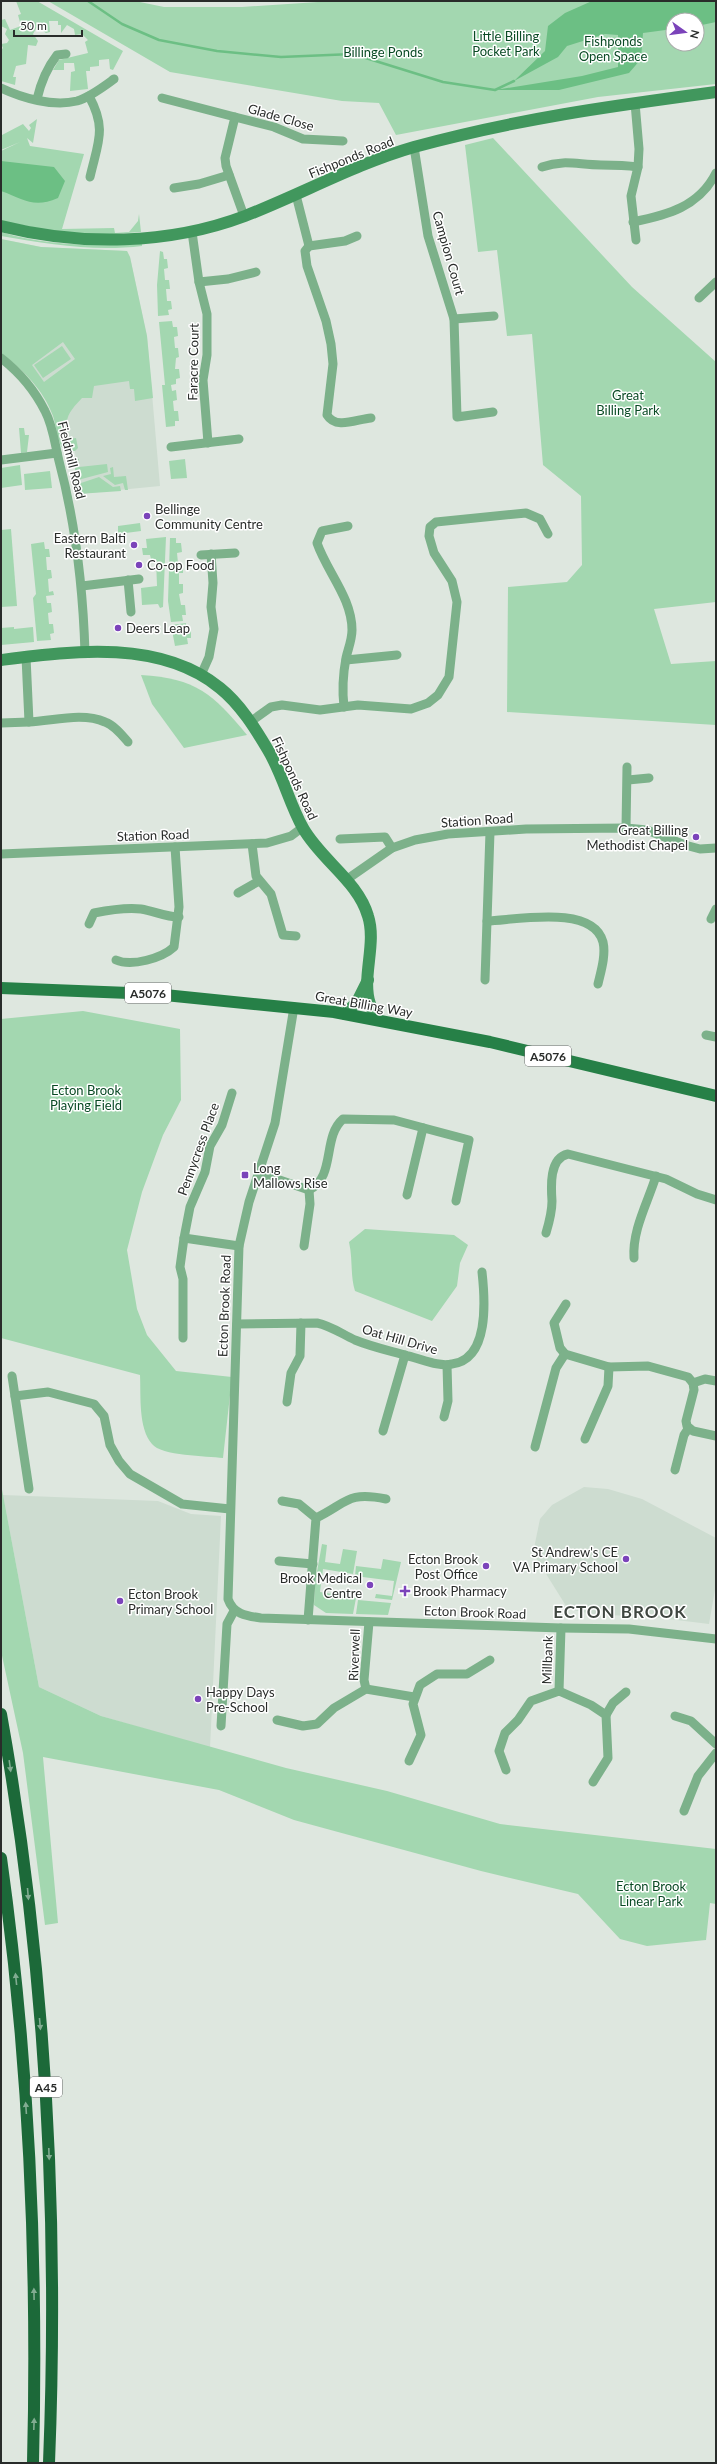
<svg xmlns="http://www.w3.org/2000/svg" width="717" height="2464" font-family="Lato,sans-serif">
	<rect width="100%" height="100%" fill="#dee7df"/>
	<!-- built -->
	<g fill="#cddcd0">
		<path d="M1,239L41,247L127,251L130,257L147,336L160,486L78,494L73,477L77,464L74,447L65,440L55,411L24,367Z"/>
		<path d="M584,1487L608,1489L642,1499L716,1538V1584L709,1624L644,1616L597,1615L568,1609L533,1553L540,1519L552,1505Z"/>
		<path d="M3,1495L158,1501L191,1514L221,1516L210,1748L101,1716L39,1687Z"/>
	</g>
	<!-- green -->
	<g fill="#a3d7b0" fill-rule="evenodd">
		<path d="M16,1H37L123,51L113,70L110,69L109,59L99,60V66L90,67V71H86L88,89L70,91L71,72L75,71L74,63H64V70H53L59,60L88,53L85,42L88,40L82,34L75,35L74,29L67,25L61,33V25H58V21H49L50,32L46,33L37,27L33,34L38,41L36,46L28,45L26,64L16,66L13,77H16L15,85L1,81V50L3,48L1,44L7,43L9,40L5,34L7,29L1,26V20L5,19L10,30L21,26L18,15L21,14Z"/>
		<path d="M48,1H135L164,7H242L333,1H716V84L598,97L396,135L379,103L342,101L170,72ZM673,20H697V44H673Z"/>
		<path d="M37,119L33,143L27,138L30,146L84,154L62,229L114,228L115,233L129,232L138,221L139,214L141,232L98,235L53,231L1,221V151L20,142L1,150L2,135L23,124L29,131L31,128L29,125Z"/>
		<path d="M493,138L632,287L716,362V602L654,609L671,664L716,661V725L507,712L508,587L567,582L582,565L581,496L543,465L532,334L507,336L497,250L478,252L465,145Z"/>
		<path d="M1,232C46,246 95,246 142,244V246C94,252 48,244 1,236Z"/>
		<path d="M1,239L41,247L127,251L130,257L147,336L153,398L135,401L134,389H130L129,381L94,386L92,398H82C67,414 65,417 68,439L76,438L78,448L75,451C70,451 64,451 61,446C57,437 56,426 53,416C43,389 23,370 1,353ZM63,342L75,359L44,382L32,365Z"/>
		<path d="M160,251L163,252L164,259H167L168,268L164,269L165,280H169L170,289H166L167,301H171L172,309L168,310L169,315L158,316L157,285Z"/>
		<path d="M172,321L173,327H177L178,336L174,337L175,348H178L179,357L176,358L175,369H179L180,378L176,379V384L171,385L172,391L176,390L177,400L173,401L174,411H178L179,421H175V426L166,427L162,385H165L159,322Z"/>
		<path d="M62,346L71,359L43,378L34,365Z"/>
		<path d="M19,428H24L25,435H29L27,452L21,453Z"/>
		<path d="M76,458L79,459V467L107,464L108,472L74,481Z"/>
		<path d="M185,459L187,478L171,479L169,461Z"/>
		<path d="M20,465L22,485L1,488V468Z"/>
		<path d="M113,467L114,477L126,476L128,490H125L123,483L115,485L103,476L111,474L110,468Z"/>
		<path d="M50,471L52,488L25,490L24,474Z"/>
		<path d="M99,477L113,487L120,486L121,491L78,494L75,485Z"/>
		<path d="M140,523L141,531L118,534V526Z"/>
		<path d="M11,529L17,606L1,607V530Z"/>
		<path d="M166,537L163,607L160,608L158,604L142,605L141,588L157,586L156,559H151L150,555H143L142,548H147L146,539Z"/>
		<path d="M170,538H176V543H181L182,552L177,553L178,563H183V573H179V584H183V593L179,594L181,605H185L186,615H182L183,621L171,622L168,601Z"/>
		<path d="M44,542L45,549H49L50,557H46L47,570H51L52,578L48,579L49,592L53,591L54,595L46,596L47,603H51L52,612L48,613L49,624H53L54,633L50,634L51,640L37,641L33,598L36,594L31,544Z"/>
		<path d="M186,623V630L191,629V638H187L188,644L175,646L171,625Z"/>
		<path d="M14,627V629L33,627L34,642L1,645V628Z"/>
		<path d="M141,675C196,678 213,694 247,735L184,748L152,704Z"/>
		<path d="M83,1011L180,1029L181,1100L163,1135L142,1192L127,1250L137,1309L147,1335L176,1371L232,1377L223,1458C207,1456 161,1456 152,1444C138,1428 141,1395 140,1375L1,1338V1019Z"/>
		<path d="M365,1229L454,1235L468,1245L460,1263L457,1286L432,1321L355,1291C350,1275 353,1259 349,1242Z"/>
		<path d="M1,1484L39,1687L101,1716L286,1768L387,1791L500,1824L716,1849V1904L710,1903L706,1940L647,1946L620,1939L578,1894L481,1871L294,1820L219,1790L43,1757L58,1923L45,1925L23,1753L1,1651Z"/>
		<path d="M322,1544L327,1545L325,1562L340,1564L343,1549L357,1551L353,1574L323,1569L322,1578L316,1577Z"/>
		<path d="M383,1559L401,1562L392,1600L375,1598L376,1594L392,1596L394,1581L355,1576L356,1566L381,1569Z"/>
		<path d="M317,1583L321,1584L320,1592L356,1598L353,1614L326,1613L314,1605L315,1584Z"/>
		<path d="M358,1600L391,1603L388,1615L356,1614Z"/>
	</g>
	<!-- water -->
	<g fill="#6cbf84">
		<path d="M592,1H716V22L697,26V20H673V29L643,33L641,59L629,73L559,90H495L582,76L618,67V35L605,34L567,46L558,57L514,81L545,51L548,26L565,13Z"/>
		<path d="M1,161L54,167L65,181L58,198C33,209 24,199 1,191Z"/>
	</g>
	<g fill="none" stroke-linecap="round" stroke-linejoin="round">
		<!-- stream -->
		<path stroke="#6cbf84" stroke-width="2.5" d="M88,1L122,24L159,40L217,51L281,57L353,54L443,82L495,90L514,81"/>
		<!-- street -->
		<g stroke="#7cb18a" stroke-width="9">
			<path d="M1,88C22,98 53,107 77,101C90,97 103,87 114,79"/>
			<path d="M89,96C107,129 98,142 90,177"/>
			<path d="M162,98L235,117L225,158L226,166L244,216"/>
			<path d="M37,99C41,82 46,69 57,55L66,54"/>
			<path d="M635,103L639,149L638,167L631,196L636,240"/>
			<path d="M235,117L274,127L303,139L343,141"/>
			<path d="M414,147L428,236L454,319L457,417L493,412"/>
			<path d="M542,167C565,159 578,165 601,165C615,165 624,165 638,167"/>
			<path d="M174,188L199,184L229,175"/>
			<path d="M296,195L309,246L305,251L307,266L326,321L331,344L333,364L327,415C336,430 357,419 371,418"/>
			<path d="M633,222C667,215 699,207 716,173"/>
			<path d="M192,232L199,282L207,314V355L203,380L208,443"/>
			<path d="M309,246L345,241L357,236"/>
			<path d="M199,282L228,279L256,272"/>
			<path d="M699,298L716,282"/>
			<path d="M454,319L494,316"/>
			<path d="M1,358C19,372 35,391 45,411C53,426 55,445 59,461C76,525 83,587 85,653"/>
			<path d="M171,447L239,439"/>
			<path d="M1,460L57,453"/>
			<path d="M201,555L235,553"/>
			<path d="M128,580L131,612"/>
			<path d="M82,586L139,579"/>
			<path d="M26,657L29,722C53,721 82,712 105,722C114,725 122,735 128,742"/>
			<path d="M346,660L397,655"/>
			<path d="M201,675L209,657L214,629L211,607L213,583L211,554"/>
			<path d="M344,707C342,690 343,674 346,658C348,649 352,640 352,630C352,598 327,572 317,543L322,531L348,526"/>
			<path d="M250,722L271,707L282,705L320,710L358,705L411,709L428,703L438,695L449,677L457,602L452,581L434,553L429,536L430,527L436,522L526,513L540,519L548,534"/>
			<path d="M1,723L29,722"/>
			<path d="M628,780L649,778"/>
			<path d="M626,828L627,767"/>
			<path d="M340,839L385,837L392,848"/>
			<path d="M252,844L256,876L271,894L283,935L296,936"/>
			<path d="M1,854L267,843L291,836L303,827"/>
			<path d="M346,880L392,848L415,840L448,834L526,829L626,828L647,830L685,845L700,849L716,848"/>
			<path d="M238,893L259,881"/>
			<path d="M711,919L716,909"/>
			<path d="M487,921C516,920 593,904 603,942C606,955 601,971 598,984"/>
			<path d="M89,924L94,913C109,910 125,907 141,909C154,911 165,917 179,917"/>
			<path d="M116,960C132,967 162,958 174,947L179,907L175,847"/>
			<path d="M485,980L490,832"/>
			<path d="M294,1007L275,1123L249,1202L239,1246L228,1599C233,1614 246,1616 261,1618L561,1628L629,1629L716,1639"/>
			<path d="M706,1035L716,1037"/>
			<path d="M259,1173L309,1190C336,1177 322,1137 343,1119L394,1120L469,1140L456,1201"/>
			<path d="M407,1195L423,1128"/>
			<path d="M546,1233C549,1223 552,1211 552,1201C551,1187 549,1158 568,1154L666,1179L697,1194L716,1200"/>
			<path d="M184,1238L239,1246"/>
			<path d="M304,1246L310,1204L309,1190"/>
			<path d="M634,1258C632,1230 648,1202 656,1176"/>
			<path d="M566,1304L554,1323L560,1348L565,1354L609,1367L648,1366L688,1377L693,1383L694,1390L686,1421L687,1426L693,1431L716,1436"/>
			<path d="M237,1324L317,1323C331,1326 342,1334 355,1340C372,1347 391,1351 408,1356C422,1359 438,1367 452,1364C490,1359 485,1299 482,1272"/>
			<path d="M183,1338V1279L180,1267L184,1238L190,1207L205,1172L210,1146L222,1125L232,1093"/>
			<path d="M12,1376L15,1396L48,1392L94,1404L104,1416L110,1445L119,1461L130,1474L182,1504L230,1509"/>
			<path d="M693,1383L705,1379L716,1381"/>
			<path d="M15,1396L29,1489"/>
			<path d="M287,1402L291,1373L300,1356L301,1323"/>
			<path d="M444,1417L448,1401L447,1365"/>
			<path d="M383,1431L405,1355"/>
			<path d="M585,1439L608,1386L609,1367"/>
			<path d="M535,1447L556,1368L565,1354"/>
			<path d="M675,1470L684,1435L688,1429"/>
			<path d="M282,1501L299,1504L316,1518L308,1620"/>
			<path d="M316,1518C347,1503 347,1491 386,1499"/>
			<path d="M279,1561L313,1564"/>
			<path d="M366,1689L364,1680L369,1622"/>
			<path d="M559,1691L561,1628"/>
			<path d="M606,1715L613,1703L626,1692"/>
			<path d="M675,1716L691,1721L716,1744"/>
			<path d="M277,1720L303,1726L317,1724L334,1708L366,1689L414,1697"/>
			<path d="M221,1726L227,1624L234,1611"/>
			<path d="M409,1761L421,1735L413,1704L420,1685L437,1674H467L490,1660"/>
			<path d="M506,1770L499,1751L505,1733L518,1720L531,1701L559,1691L591,1705L606,1715L608,1758L593,1782"/>
			<path d="M684,1811L698,1776L716,1753"/>
		</g>
		<!-- secondary -->
		<g stroke="#41975d" stroke-width="12">
			<path d="M1,226C81,246 168,245 245,216C302,194 355,164 414,147C516,119 611,106 716,92"/>
			<path d="M1,660C72,651 160,639 220,688C240,704 255,728 268,750C283,775 289,803 303,828C321,860 358,881 368,916C377,944 361,978 370,1004C372,1010 376,1015 378,1020"/>
			<path d="M345,1014L357,1002L368,980"/>
		</g>
		<!-- primary -->
		<path stroke="#268047" stroke-width="12" d="M1,988L155,994L334,1012L490,1042L716,1096"/>
		<!-- highway -->
		<g stroke="#1c6939" stroke-width="12">
			<path d="M1,1714C45,1960 59,2213 49,2463"/>
			<path d="M1,1858C29,2058 38,2261 33,2463"/>
		</g>
	</g>
	<!-- one-way arrows -->
	<defs><path id="oneway-solid" d="M-6-.8H1V-3.2L6.5 0L1 3.2V.8H-6Z"/></defs>
	<g fill="#82ac92">
		<use href="#oneway-solid" transform="translate(10 1766) rotate(82)"/>
		<use href="#oneway-solid" transform="translate(28 1894) rotate(85)"/>
		<use href="#oneway-solid" transform="translate(16 1979) rotate(-96)"/>
		<use href="#oneway-solid" transform="translate(40 2024) rotate(85)"/>
		<use href="#oneway-solid" transform="translate(26 2108) rotate(-94)"/>
		<use href="#oneway-solid" transform="translate(49 2154) rotate(88)"/>
		<use href="#oneway-solid" transform="translate(34 2294) rotate(-91)"/>
		<use href="#oneway-solid" transform="translate(34 2424) rotate(-88)"/>
	</g>
	<!-- markers -->
	<g fill="#7b43ba" stroke="#fff" stroke-width="1.5">
		<circle cx="147" cy="516" r="4"/>
		<circle cx="134" cy="545" r="4"/>
		<circle cx="139" cy="565" r="4"/>
		<circle cx="118" cy="628" r="4"/>
		<circle cx="696" cy="837" r="4"/>
		<rect x="241" y="1171" width="8" height="8" rx="2"/>
		<circle cx="626" cy="1559" r="4"/>
		<circle cx="486" cy="1566" r="4"/>
		<circle cx="370" cy="1585" r="4"/>
		<path d="M403 1585h4v4h4v4h-4v4h-4v-4h-4v-4h4z"/>
		<circle cx="120" cy="1601" r="4"/>
		<circle cx="198" cy="1699" r="4"/>
	</g>
	<g text-anchor="middle" dominant-baseline="central" stroke-width="3" stroke-linejoin="round" paint-order="stroke">
		<!-- shield labels -->
		<g fill="#fff" stroke="#696b6a" stroke-width="1">
			<rect x="125" y="983" width="46" height="20" rx="3"/>
			<rect x="525" y="1046" width="46" height="20" rx="3"/>
			<rect x="30" y="2077" width="32" height="20" rx="3"/>
		</g>
		<g font-size="12" font-weight="bold" fill="#292c2a">
			<text x="148" y="993">A5076</text>
			<text x="548" y="1056">A5076</text>
			<text x="46" y="2087">A45</text>
		</g>
		<!-- park labels -->
		<g font-size="13" fill="#094a24" stroke="#fff">
			<text x="506" y="36">Little Billing<tspan x="506" dy="15">Pocket Park</tspan></text>
			<text x="613" y="41">Fishponds<tspan x="613" dy="15">Open Space</tspan></text>
			<text x="383" y="52">Billinge Ponds</text>
			<text x="628" y="395">Great<tspan x="628" dy="15">Billing Park</tspan></text>
			<text x="86" y="1090">Ecton Brook<tspan x="86" dy="15">Playing Field</tspan></text>
			<text x="651" y="1886">Ecton Brook<tspan x="651" dy="15">Linear Park</tspan></text>
		</g>
		<!-- street labels -->
		<g font-size="13" fill="#292c2a" stroke="#fff">
			<text transform="translate(281 117) rotate(16)">Glade Close</text>
			<text transform="translate(351 157) rotate(-22)">Fishponds Road</text>
			<text transform="translate(449 253) rotate(74)">Campion Court</text>
			<text transform="translate(193 362) rotate(-89)">Faracre Court</text>
			<text transform="translate(72 460) rotate(76)">Fieldmill Road</text>
			<text transform="translate(295 778) rotate(65)">Fishponds Road</text>
			<text transform="translate(477 820) rotate(-4)">Station Road</text>
			<text transform="translate(153 835) rotate(-2)">Station Road</text>
			<text transform="translate(364 1004) rotate(10)">Great Billing Way</text>
			<text transform="translate(198 1149) rotate(-70)">Pennycress Place</text>
			<text transform="translate(224 1306) rotate(-88)">Ecton Brook Road</text>
			<text transform="translate(400 1339) rotate(16)">Oat Hill Drive</text>
			<text transform="translate(475 1612) rotate(2)">Ecton Brook Road</text>
			<text transform="translate(354 1655) rotate(-88)">Riverwell</text>
			<text transform="translate(547 1660) rotate(-88)">Millbank</text>
		</g>
		<!-- poi labels -->
		<g font-size="13" fill="#292c2a" stroke="#fff" text-anchor="start">
			<text x="155" y="509">Bellinge<tspan x="155" dy="15">Community Centre</tspan></text>
			<text x="126" y="538" text-anchor="end">Eastern Balti<tspan x="126" dy="15">Restaurant</tspan></text>
			<text x="147" y="565">Co-op Food</text>
			<text x="126" y="628">Deers Leap</text>
			<text x="688" y="830" text-anchor="end">Great Billing<tspan x="688" dy="15">Methodist Chapel</tspan></text>
			<text x="253" y="1168">Long<tspan x="253" dy="15">Mallows Rise</tspan></text>
			<text x="618" y="1552" text-anchor="end">St Andrew's CE<tspan x="618" dy="15">VA Primary School</tspan></text>
			<text x="478" y="1559" text-anchor="end">Ecton Brook<tspan x="478" dy="15">Post Office</tspan></text>
			<text x="362" y="1578" text-anchor="end">Brook Medical<tspan x="362" dy="15">Centre</tspan></text>
			<text x="413" y="1591">Brook Pharmacy</text>
			<text x="128" y="1594">Ecton Brook<tspan x="128" dy="15">Primary School</tspan></text>
			<text x="206" y="1692">Happy Days<tspan x="206" dy="15">Pre-School</tspan></text>
		</g>
		<!-- district labels -->
		<g font-size="17" font-weight="bold" letter-spacing="1" fill="#3f4640" stroke="#fff">
			<text x="620" y="1611">ECTON BROOK</text>
		</g>
	</g>
	<!-- border -->
	<rect width="717" height="2464" fill="none" stroke="#292c2a" stroke-width="4"/>
	<!-- north arrow -->
	<g transform="translate(685 32) rotate(104)"><circle r="19" fill="#ffffff" stroke="#a9abaa"/>
	<path d="M0-3L7 15L0 10L-7 15Z" fill="#7b43ba"/>
	<text y="-6" font-size="11" font-weight="bold" text-anchor="middle" fill="#292c2a">N</text>
	</g>
	<!-- scale -->
	<path d="M14 30v6h68v-6" fill="none" stroke="#292c2a" stroke-width="2"/>
	<text x="20" y="30" font-size="12" fill="#292c2a" stroke="#ffffff" stroke-width="3" paint-order="stroke">50 m</text>
</svg>
